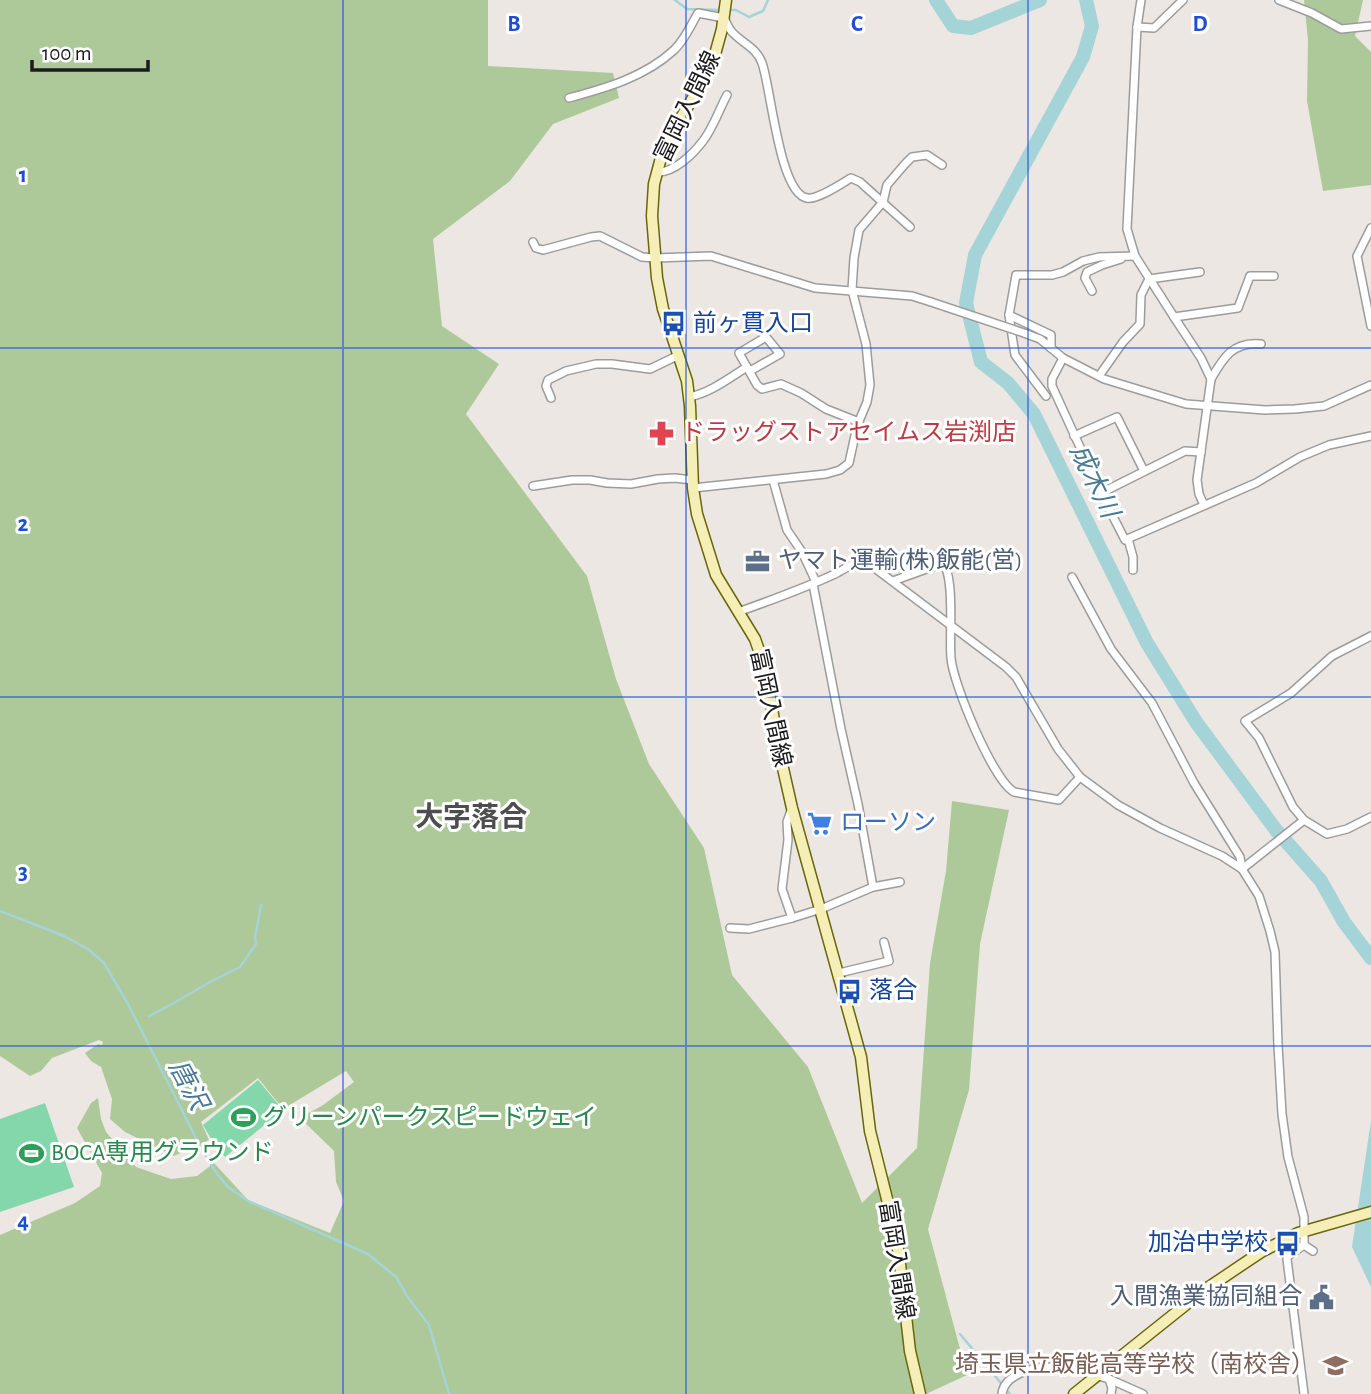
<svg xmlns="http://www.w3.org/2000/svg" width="1371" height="1394" font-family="'Alegreya Sans','Noto Sans JP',sans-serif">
	<rect width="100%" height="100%" fill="#ece7e2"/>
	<!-- forest -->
	<g fill="#aec999">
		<path d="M0,0H488V66L613,73L619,98L553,124L510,181L433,239L442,326L499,364L466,414L587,576L616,679L649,764L704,848L732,975L808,1067L862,1203L917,1148L930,963L946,871L952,801L1009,810L980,944L969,1090L928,1229L967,1375L926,1394H0V1235L75,1203L100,1186L102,1173L77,1128L91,1103L98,1098L101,1119L106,1132L136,1167L171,1179L197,1176L214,1163L248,1200L330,1233L344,1201L336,1182L334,1151L300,1118L323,1105L354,1082L346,1071L283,1109L258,1078L201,1122L209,1140L174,1156L125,1132L110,1119L112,1099L101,1067L91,1061L85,1053L98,1044L102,1045L103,1042L99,1040L52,1058L41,1071L30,1076L0,1056Z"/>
		<path d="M1304,0H1363L1355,36L1371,52V185L1323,191L1307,101L1308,40Z"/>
	</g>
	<!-- pitch -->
	<g fill="#84d7ab">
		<path d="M258,1080L283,1110L225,1157L213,1142L203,1125Z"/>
		<path d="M45,1103L74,1187L0,1212V1119Z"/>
	</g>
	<!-- water -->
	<path fill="#a4d3d8" d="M1371,1121V1287L1352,1247Z"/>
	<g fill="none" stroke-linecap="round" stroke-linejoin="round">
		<!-- stream -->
		<g stroke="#a4d3d8" stroke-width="2.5">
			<path d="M675,0L687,9L718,10"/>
			<path d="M732,10H736L749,17L763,11L768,0"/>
			<path d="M0,911L64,936L88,949L104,963L128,1004L198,1142L213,1168L227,1186L248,1201L368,1254L396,1277L407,1296L429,1325L449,1394"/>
			<path d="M149,1016L172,1004L210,982L240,967L256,944L255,938L261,905"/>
			<path d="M960,1334L1010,1394"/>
		</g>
		<!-- river -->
		<g stroke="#a4d3d8" stroke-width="14">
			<path d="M936,0L953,26L971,28L1040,0"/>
			<path d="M1086,0L1092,26L1083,57L975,255L966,303L981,362L1008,383L1034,414L1147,643L1196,722L1276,830L1321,881L1344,922L1371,958"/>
		</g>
		<defs>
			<g id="minor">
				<path d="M1141,0L1137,27L1127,229L1135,256L1174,317L1201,358L1211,379L1197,480L1199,494L1204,505"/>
				<path d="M1279,0L1312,13L1341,29L1371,26"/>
				<path d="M1137,27L1154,28L1183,0"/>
				<path d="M569,98C606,88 645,77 674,50C684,41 691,25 698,13L724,18C727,23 728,28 732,32C742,43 757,48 762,63C771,87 779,193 807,198C817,200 841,184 851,178L860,182L910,227"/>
				<path d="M657,172C674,173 693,154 703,141C713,128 719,110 727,95"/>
				<path d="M1371,228L1357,256L1371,326"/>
				<path d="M533,242L536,248L543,250L591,237L600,236L642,257L655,258L711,256L815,288L912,296L931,302"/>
				<path d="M1092,291L1085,278L1087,272L1102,265L1121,259"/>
				<path d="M1009,315L1015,355L1046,396"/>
				<path d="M1174,317L1238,308L1250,276H1274"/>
				<path d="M1024,333L1040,339L1063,358L1104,379L1186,404L1265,410L1295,409L1324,406L1371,385"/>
				<path d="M1051,348V335L1009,315L1016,275H1052L1063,272L1083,261L1099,257L1135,256"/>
				<path d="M1063,358L1052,379V386L1101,493L1125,540L1256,483L1300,457L1329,445L1371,436"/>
				<path d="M750,371L780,354L766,337L739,353L757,385L762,389L781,384L801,393L826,409L859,422"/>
				<path d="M1099,376L1123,342L1140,324L1141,295L1149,279L1200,272"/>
				<path d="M1211,379C1223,358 1233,341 1261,344"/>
				<path d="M689,397C710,393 729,378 747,367"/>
				<path d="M551,398L546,386L548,380L566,371L596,364H612L650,369L679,355"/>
				<path d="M1074,436L1117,417L1144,471"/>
				<path d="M773,480L787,530L802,552L816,582"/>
				<path d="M533,486L572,480H590L607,483L631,484L658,479L675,478L692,480"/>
				<path d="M693,488L826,474L840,470L849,463L857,426L867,402L870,385L866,344L852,290L854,258L859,230L883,202L887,185L905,164L912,157L927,155L942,165"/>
				<path d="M1101,493L1185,451L1201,452"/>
				<path d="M1128,539L1133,557V570"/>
				<path d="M1072,577L1111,649L1152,703L1194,783L1240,857L1242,869"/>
				<path d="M893,581L943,563C955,578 949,637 951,658C953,684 993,780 1014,792L1059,800L1080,777"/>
				<path d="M813,584L841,729L858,804L873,887"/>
				<path d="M738,612C772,600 805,588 837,573C846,568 857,560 868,563L1006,667L1016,677L1058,749L1080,777L1118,805L1160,828L1222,856L1242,869L1259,896L1270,931L1275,952L1278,1045L1282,1114L1288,1157L1304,1217V1245L1288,1256L1287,1259L1304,1394"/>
				<path d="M792,808L787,822L788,840L782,889L792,918"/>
				<path d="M1304,820L1293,807L1259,738L1245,721L1291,693L1332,656L1371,636"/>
				<path d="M1242,869L1304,820L1327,834L1347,829L1371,817"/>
				<path d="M730,928L749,929L792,918L821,909L873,887L900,882"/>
				<path d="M839,973L889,961L884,942"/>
				<path d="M1304,1245L1313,1251"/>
				<path d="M1109,1379L1143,1394"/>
				<path d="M1002,1394C1004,1375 1032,1367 1050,1367C1068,1367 1092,1374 1109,1379L1112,1388L1111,1394"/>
			</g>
			<g id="secondary">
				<path d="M726,0L722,29L714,58L703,81L667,141L662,154L654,184L652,216L657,278L663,309L687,381L690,406L693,488L697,514L716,575L755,639L765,668L780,755L792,808L861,1057L870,1131L894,1227L899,1255L910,1351L920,1394"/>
				<path d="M1074,1394L1203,1291L1261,1252L1298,1233L1371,1212"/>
			</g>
		</defs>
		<!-- minor casing -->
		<use href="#minor" stroke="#9c9c9c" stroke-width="10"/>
		<!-- secondary casing -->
		<use href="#secondary" stroke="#6a660b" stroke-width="13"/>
		<!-- minor -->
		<use href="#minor" stroke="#fff" stroke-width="7"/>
		<!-- secondary -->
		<use href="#secondary" stroke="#f5efb7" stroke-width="10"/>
		<defs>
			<path id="minor-bridge" d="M931,302L1024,333"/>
		</defs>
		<!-- minor-bridge casing -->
		<use href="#minor-bridge" stroke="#9c9c9c" stroke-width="10" stroke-linecap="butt"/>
		<!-- minor-bridge -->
		<use href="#minor-bridge" stroke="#fff" stroke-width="7"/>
	</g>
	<!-- grid -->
	<path fill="none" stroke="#1d4ed8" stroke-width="2" stroke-opacity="0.55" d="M343,0V1394M686,0V1394M1028,0V1394M0,348H1371M0,697H1371M0,1046H1371"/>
	<!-- icons -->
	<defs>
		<symbol id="bus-bare" viewBox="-9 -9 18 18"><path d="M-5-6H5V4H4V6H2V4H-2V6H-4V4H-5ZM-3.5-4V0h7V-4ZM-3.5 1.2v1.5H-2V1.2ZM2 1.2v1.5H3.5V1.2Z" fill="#1a4fb4" stroke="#fff" stroke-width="2.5" paint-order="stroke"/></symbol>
		<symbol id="pharmacy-bare" viewBox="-9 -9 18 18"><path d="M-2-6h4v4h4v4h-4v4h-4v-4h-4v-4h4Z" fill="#e0444e" stroke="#fff" stroke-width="2.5" paint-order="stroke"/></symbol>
		<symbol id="office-bare" viewBox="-9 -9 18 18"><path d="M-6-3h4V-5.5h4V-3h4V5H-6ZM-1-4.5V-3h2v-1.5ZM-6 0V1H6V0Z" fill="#5c6f8a" stroke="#fff" stroke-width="2.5" paint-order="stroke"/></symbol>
		<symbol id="supermarket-bare" viewBox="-9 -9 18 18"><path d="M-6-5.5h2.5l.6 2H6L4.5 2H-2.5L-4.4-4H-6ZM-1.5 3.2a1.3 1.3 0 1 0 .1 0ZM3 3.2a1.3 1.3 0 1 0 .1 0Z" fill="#3f7fe0" stroke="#fff" stroke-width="2.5" paint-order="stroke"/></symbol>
		<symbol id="stadium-bare" viewBox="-9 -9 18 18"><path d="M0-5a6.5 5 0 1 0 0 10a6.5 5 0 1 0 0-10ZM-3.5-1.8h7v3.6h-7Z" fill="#2e9e5b" stroke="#fff" stroke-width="2.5" paint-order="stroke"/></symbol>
		<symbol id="civic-bare" viewBox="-9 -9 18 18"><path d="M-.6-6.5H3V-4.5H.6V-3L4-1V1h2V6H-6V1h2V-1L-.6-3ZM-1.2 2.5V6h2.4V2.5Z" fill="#5c6f8a" stroke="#fff" stroke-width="2.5" paint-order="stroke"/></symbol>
		<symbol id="school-bare" viewBox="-9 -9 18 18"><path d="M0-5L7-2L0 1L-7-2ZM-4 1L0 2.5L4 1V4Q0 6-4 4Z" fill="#8d6e63" stroke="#fff" stroke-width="2.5" paint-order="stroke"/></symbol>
	</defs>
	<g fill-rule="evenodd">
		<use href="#bus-bare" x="656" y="306" width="35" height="35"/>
		<use href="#pharmacy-bare" x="644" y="416" width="35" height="35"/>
		<use href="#office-bare" x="740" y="544" width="35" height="35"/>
		<use href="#supermarket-bare" x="802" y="806" width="35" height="35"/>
		<use href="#bus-bare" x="832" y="974" width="35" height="35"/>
		<use href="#stadium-bare" x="226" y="1100" width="35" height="35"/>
		<use href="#stadium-bare" x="14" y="1136" width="35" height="35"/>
		<use href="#bus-bare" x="1270" y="1226" width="35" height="35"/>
		<use href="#civic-bare" x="1304" y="1280" width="35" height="35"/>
		<use href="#school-bare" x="1318" y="1348" width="35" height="35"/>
	</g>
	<g text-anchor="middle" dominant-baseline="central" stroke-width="6" stroke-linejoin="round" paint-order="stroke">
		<!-- street labels -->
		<g font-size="24" fill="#1b1b1b" stroke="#fff">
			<text transform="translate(688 107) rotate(-64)">富岡入間線</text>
			<text transform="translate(770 708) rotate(78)">富岡入間線</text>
			<text transform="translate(896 1260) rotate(81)">富岡入間線</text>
		</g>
		<!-- transit labels -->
		<g font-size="24" fill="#164399" stroke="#fff" text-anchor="start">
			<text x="693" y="324">前ヶ貫入口</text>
			<text x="869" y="991">落合</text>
			<text x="1268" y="1243" text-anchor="end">加治中学校</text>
		</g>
		<!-- health labels -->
		<g font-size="24" fill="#be3a42" stroke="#fff" text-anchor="start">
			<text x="681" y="433">ドラッグストアセイムス岩渕店</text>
		</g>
		<!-- service labels -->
		<g font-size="24" fill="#4e5e75" stroke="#fff" text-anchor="start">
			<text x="778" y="561">ヤマト運輸(株)飯能(営)</text>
			<text x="1302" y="1297" text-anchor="end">入間漁業協同組合</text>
		</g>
		<!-- shop labels -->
		<g font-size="24" fill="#366cbe" stroke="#fff" text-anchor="start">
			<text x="840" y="823">ローソン</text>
		</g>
		<!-- leisure labels -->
		<g font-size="24" fill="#27864d" stroke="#fff" text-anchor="start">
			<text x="263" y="1118">グリーンパークスピードウェイ</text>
			<text x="51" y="1153">BOCA専用グラウンド</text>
		</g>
		<!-- education labels -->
		<g font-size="24" fill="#785e54" stroke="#fff" text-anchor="end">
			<text x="1315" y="1365">埼玉県立飯能高等学校（南校舎）</text>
		</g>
		<!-- water labels -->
		<g font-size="26" font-style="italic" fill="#497a95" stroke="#fff">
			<text transform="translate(1094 481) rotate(64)">成木川</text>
			<text transform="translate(188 1085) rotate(62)">唐沢</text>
		</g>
		<!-- quarter labels -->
		<g font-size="28" font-weight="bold" fill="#4e4e4e" stroke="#fff">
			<text x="471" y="818">大字落合</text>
		</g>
	</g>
	<g font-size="23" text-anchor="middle" font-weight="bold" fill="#1d4ed8" stroke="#fff" stroke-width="6" stroke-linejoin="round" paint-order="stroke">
		<text x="514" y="31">B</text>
		<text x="857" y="31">C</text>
		<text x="1200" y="31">D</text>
		<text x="23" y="182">1</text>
		<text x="23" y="531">2</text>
		<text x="23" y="879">3</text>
		<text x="23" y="1228">4</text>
	</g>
	<!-- scale -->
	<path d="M32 60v10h116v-10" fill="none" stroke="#1b1b1b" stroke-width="3.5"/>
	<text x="42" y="60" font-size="21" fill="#1b1b1b" stroke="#ffffff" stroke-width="5" paint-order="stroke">100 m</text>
</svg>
